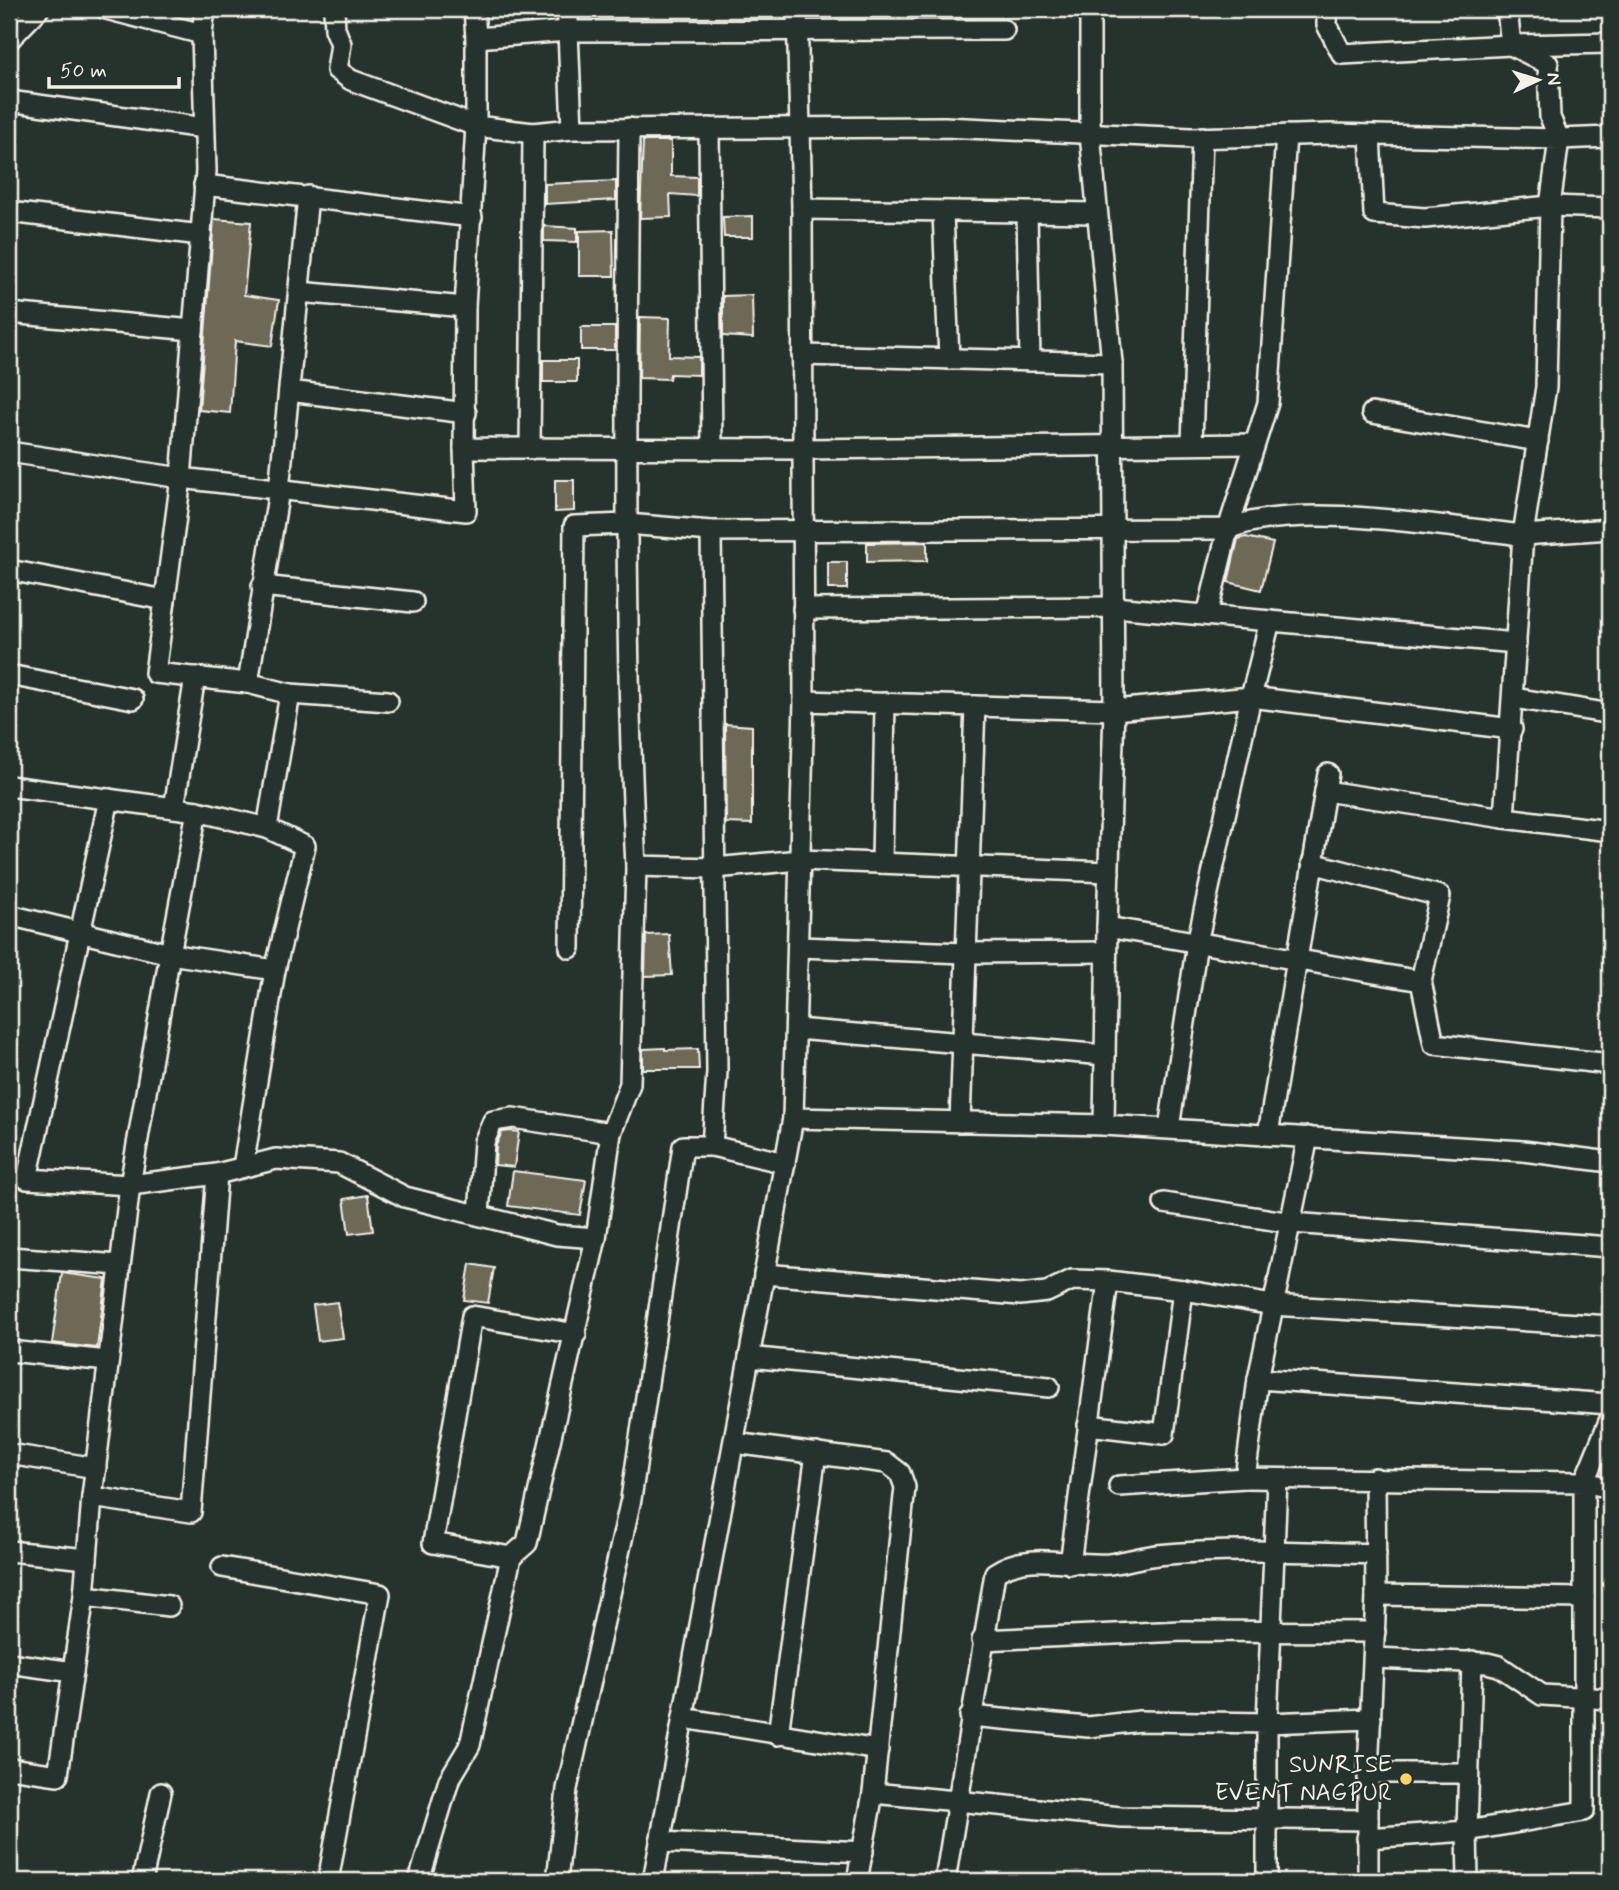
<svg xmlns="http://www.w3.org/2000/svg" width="1619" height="1890" font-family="Mynerve,sans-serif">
	<rect width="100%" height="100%" fill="#26332d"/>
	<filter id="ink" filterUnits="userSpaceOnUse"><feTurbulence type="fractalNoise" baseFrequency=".0143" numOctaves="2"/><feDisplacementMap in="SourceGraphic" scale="14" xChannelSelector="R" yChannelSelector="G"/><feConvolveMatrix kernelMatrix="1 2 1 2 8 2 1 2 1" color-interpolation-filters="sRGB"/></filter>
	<g filter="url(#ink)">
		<!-- building -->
		<g fill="#6d6956" stroke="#f4f1e8" stroke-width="2">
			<path d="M643,141H671V176L697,177V196L670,194L671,217L640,218Z"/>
			<path d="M616,181V200L545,204V184Z"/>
			<path d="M753,216V237H724L723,217Z"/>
			<path d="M214,219L251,222L244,295L279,300L272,346L235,341L230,413L199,410Z"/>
			<path d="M544,226L577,228V242L544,241Z"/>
			<path d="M613,230L614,276H579V231Z"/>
			<path d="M752,295L753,338L723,336V296Z"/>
			<path d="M640,317L670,318L669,356L699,357V375L670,374L669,379L639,378Z"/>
			<rect x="581" y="327" width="34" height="23"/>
			<rect x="543" y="360" width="34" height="22"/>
			<path d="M555,480H574V511L555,512Z"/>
			<path d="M1246,537L1273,543L1261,590L1228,582L1238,539Z"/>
			<path d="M927,542V561L867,562V543Z"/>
			<rect x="828" y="562" width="19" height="27"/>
			<path d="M725,724L752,726V824L726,823Z"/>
			<path d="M669,934L672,975L645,976L646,935Z"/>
			<path d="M665,1048V1050L698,1049L699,1069H643V1049Z"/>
			<path d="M511,1131L519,1132L514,1167L495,1165L496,1145L502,1132Z"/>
			<path d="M513,1171L586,1180L580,1215L508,1206Z"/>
			<path d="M368,1195L373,1231L349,1234L344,1199Z"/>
			<path d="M470,1264L494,1268L488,1303L464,1300Z"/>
			<path d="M62,1273L106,1279L97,1348L52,1343Z"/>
			<path d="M337,1302L343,1338L318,1341L313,1305Z"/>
		</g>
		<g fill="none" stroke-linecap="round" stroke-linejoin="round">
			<defs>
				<g id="minor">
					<path d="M106,9L202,34L206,171L181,478L466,511L464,448"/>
					<path d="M334,9L335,29L341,44L337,70L351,80L476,126L465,307L464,448L803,449L1253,444"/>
					<path d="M474,9L476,38L568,31L572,129L944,127L1191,138L1330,134L1559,139L1550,206L1546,387L1523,535C1445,527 1297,500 1228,529L711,531L717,1072L712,1146L785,1163"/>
					<path d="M568,9V31L1004,30"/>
					<path d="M797,9L802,209L804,701L793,1118L1104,1125"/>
					<path d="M1090,9V134L1112,363L1114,710L1107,927"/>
					<path d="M1327,9V25L1342,54L1511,45L1548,64L1550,117L1559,139L1610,137"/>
					<path d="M1507,9L1511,45L1610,43"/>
					<path d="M202,34L205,9"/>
					<path d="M476,38V126L533,133L572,129"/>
					<path d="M9,40L39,9"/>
					<path d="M9,101L204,128"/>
					<path d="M629,128C627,374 623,620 636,866L715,868L800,860L1109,872"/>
					<path d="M709,128L712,449"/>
					<path d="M1370,135L1374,214L1425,218L1550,206L1610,208"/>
					<path d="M204,185L472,217"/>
					<path d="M802,209L1097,213"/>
					<path d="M9,212L201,235"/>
					<path d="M943,212L949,359"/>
					<path d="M1027,213L1030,361"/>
					<path d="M299,292L465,307"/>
					<path d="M9,313L193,330"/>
					<path d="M802,355L1112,363"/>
					<path d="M289,391L466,413"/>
					<path d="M1372,413L1538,441"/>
					<path d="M1192,444L1202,137"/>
					<path d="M530,449L533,133"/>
					<path d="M9,452L181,478L165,600"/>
					<path d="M1610,529L1523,535L1504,818L1610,831"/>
					<path d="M9,570L165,600L155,673L248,683L279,490L308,196"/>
					<path d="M262,586L413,602"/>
					<path d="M803,609L1114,607L1516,643"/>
					<path d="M1207,615L1228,529L1268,403L1286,135"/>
					<path d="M1270,621L1251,697L1512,729"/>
					<path d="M9,675L133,699"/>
					<path d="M290,694L388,701"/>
					<path d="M1514,698L1605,713"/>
					<path d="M804,701L1114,710L1251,697L1197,943L1169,1128"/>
					<path d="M1328,774L1325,791L1504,818"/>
					<path d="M9,786L197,811L267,828"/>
					<path d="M109,799L27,1179L130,1185L217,1174"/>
					<path d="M174,808L195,677"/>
					<path d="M882,863L885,703"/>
					<path d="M1312,863L1440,896L1421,981"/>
					<path d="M9,915L170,954L197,811"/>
					<path d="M798,947L966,953L1106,952"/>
					<path d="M570,948L574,526L627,524L711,531"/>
					<path d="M796,1029L1105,1055"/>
					<path d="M1610,1064L1434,1044L1421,981L1107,927L1104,1125L1523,1151L1610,1162"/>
					<path d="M960,1122L975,706"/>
					<path d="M1268,1134L1325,791"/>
					<path d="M1308,1137L1258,1379L1245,1478L1584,1482V1811L1467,1831L1468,1881"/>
					<path d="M243,1167L275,970L305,846L267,828L290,694L248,683"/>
					<path d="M1164,1203L1292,1223L1610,1247"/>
					<path d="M479,1215L484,1142L493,1121L513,1118L611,1133"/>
					<path d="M9,1257L120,1265"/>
					<path d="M764,1274L1020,1295L1047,1292L1072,1280L1108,1281L1183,1290"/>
					<path d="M576,1334L472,1316L433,1543L511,1557L527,1543L596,1238"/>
					<path d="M9,1351L108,1361"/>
					<path d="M749,1357L1049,1387"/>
					<path d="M1258,1379L1610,1404"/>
					<path d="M1610,1419L1584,1482L1610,1488"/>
					<path d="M1088,1425L1164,1434L1183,1290L1273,1305L1610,1326"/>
					<path d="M734,1443L887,1463L900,1473L905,1487L873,1793L857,1881"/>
					<path d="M9,1454L96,1468"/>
					<path d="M1277,1479L1267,1723L1371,1719"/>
					<path d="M1119,1486L1245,1478"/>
					<path d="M92,1497L130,1185L170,954L275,970"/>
					<path d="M9,1551L87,1559"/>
					<path d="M1070,1564L1108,1281"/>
					<path d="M222,1567L380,1594L328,1881"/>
					<path d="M1376,1595L1584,1598"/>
					<path d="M169,1606L84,1596L92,1497L191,1512L217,1174L276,1159L339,1163L405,1197L557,1235L596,1238L611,1133L630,1084L636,866"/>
					<path d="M982,1640L1182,1631L1375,1632"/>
					<path d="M1375,1658L1487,1663L1499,1666L1542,1695L1610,1699"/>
					<path d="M9,1663L73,1672"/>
					<path d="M970,1716L1088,1727L1140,1721L1267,1723V1881"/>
					<path d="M683,1718L878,1750"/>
					<path d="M778,1735L816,1453"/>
					<path d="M9,1768L58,1775L84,1596"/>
					<path d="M1368,1773H1467"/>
					<path d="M873,1793L1121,1817L1368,1820"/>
					<path d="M1367,1838L1467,1831L1472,1661"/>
					<path d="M660,1842L863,1852"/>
					<path d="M142,1881L161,1793"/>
					<path d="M419,1881L449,1780L470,1745L511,1557"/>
					<path d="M557,1881L567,1789L631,1499L683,1146H712"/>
					<path d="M653,1881L793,1118"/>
					<path d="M945,1881L995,1573C1030,1550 1070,1567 1109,1564C1125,1562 1141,1557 1157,1555C1229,1548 1303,1552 1376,1554"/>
					<path d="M1368,1881V1773L1376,1595L1375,1478"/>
				</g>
			</defs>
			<!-- minor casing -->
			<use href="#minor" stroke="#f4f1e8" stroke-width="24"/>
			<!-- minor -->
			<use href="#minor" stroke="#26332d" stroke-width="19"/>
		</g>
	</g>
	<!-- markers -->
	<circle fill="#ffd166" stroke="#26332d" stroke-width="2.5" cx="1406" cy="1779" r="7"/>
	<g text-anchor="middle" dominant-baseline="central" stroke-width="5" stroke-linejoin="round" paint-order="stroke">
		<!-- poi labels -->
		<g font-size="24" fill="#f4f1e8" stroke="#26332d" text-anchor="end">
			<text x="1392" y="1765">SUNRISE<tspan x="1392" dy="28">EVENT NAGPUR</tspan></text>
		</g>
	</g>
	<!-- margin -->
	<rect width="1619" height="1890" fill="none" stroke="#26332d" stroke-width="35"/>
	<rect x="18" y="18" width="1584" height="1855" fill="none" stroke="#f4f1e8" stroke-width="2.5" filter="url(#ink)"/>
	<!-- north arrow -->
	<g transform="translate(1538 80) rotate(86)" stroke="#26332d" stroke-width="5" paint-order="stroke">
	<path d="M0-5L12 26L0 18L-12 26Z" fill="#f4f1e8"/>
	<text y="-10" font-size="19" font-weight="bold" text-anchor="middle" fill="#f4f1e8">N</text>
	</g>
	<!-- scale -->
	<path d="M49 77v10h130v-10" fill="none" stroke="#f4f1e8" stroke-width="3.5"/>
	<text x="60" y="77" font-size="21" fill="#f4f1e8" stroke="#26332d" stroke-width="5" paint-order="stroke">50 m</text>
</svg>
